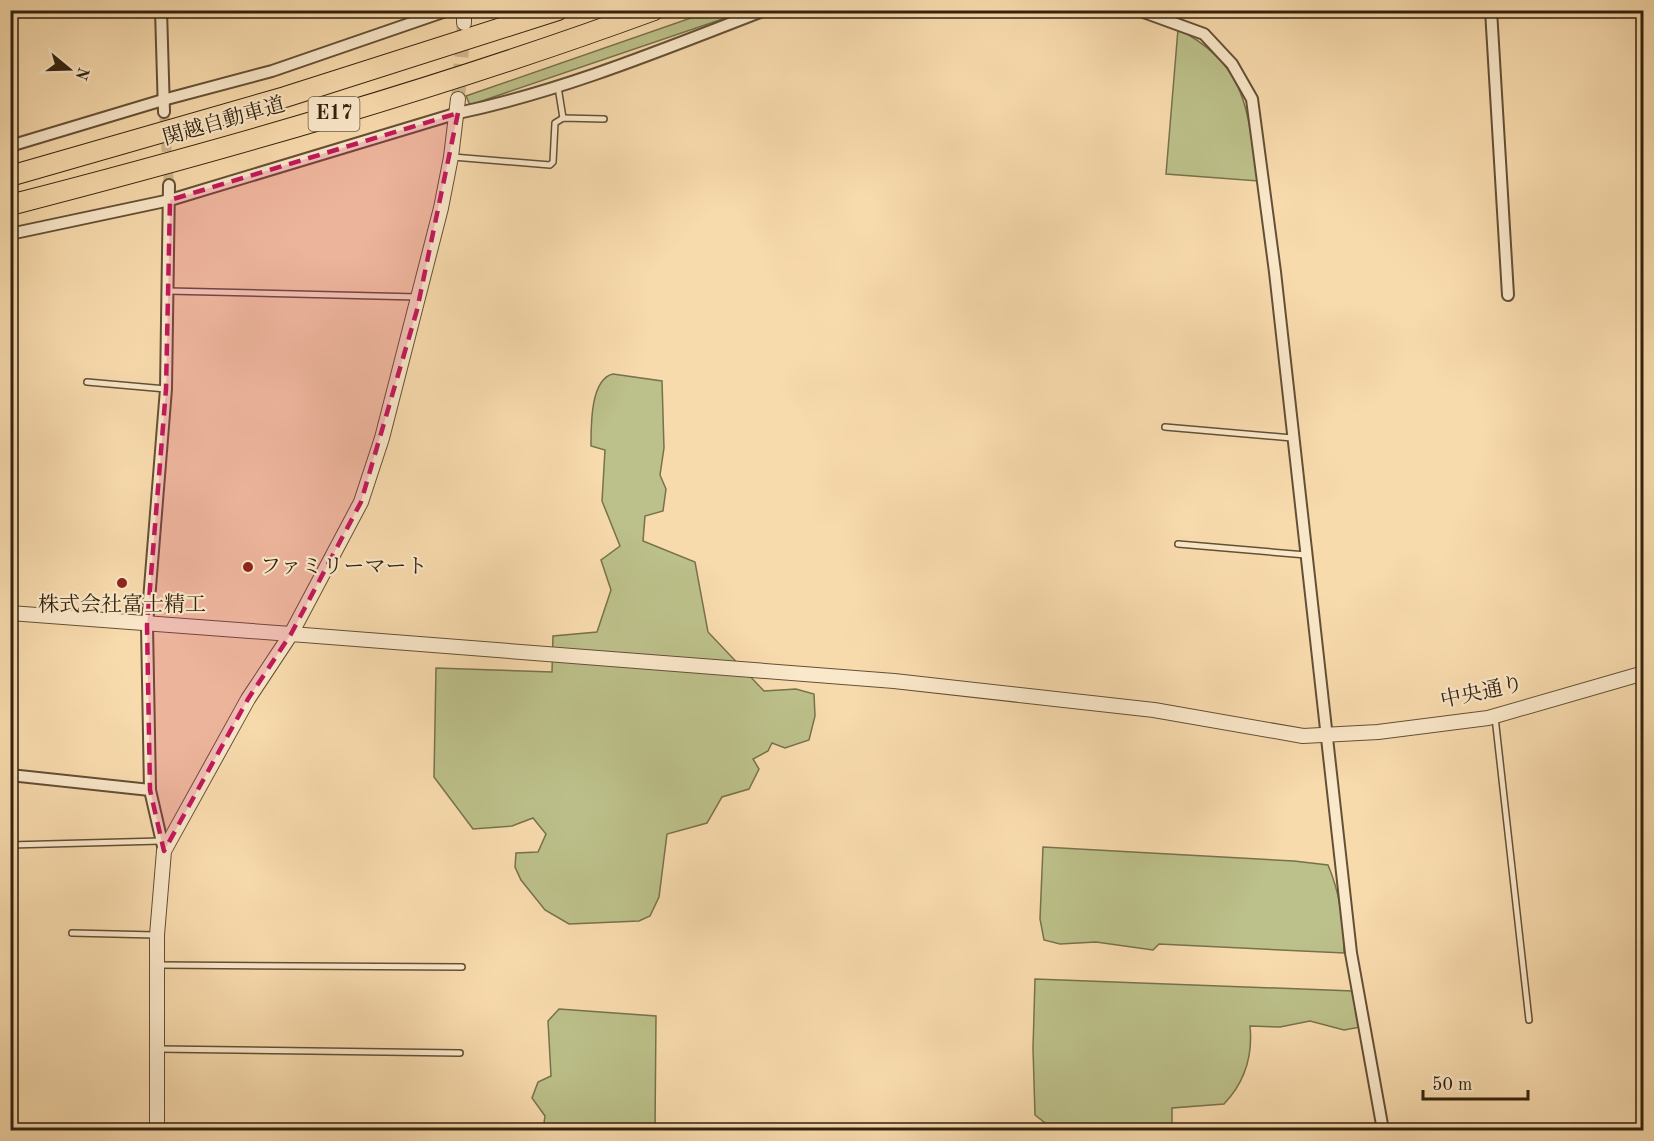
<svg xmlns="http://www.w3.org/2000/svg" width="1654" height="1141" font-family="'Old Standard TT','Noto Serif JP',serif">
	<rect width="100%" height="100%" fill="#f8dbad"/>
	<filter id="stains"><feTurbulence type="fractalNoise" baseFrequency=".00333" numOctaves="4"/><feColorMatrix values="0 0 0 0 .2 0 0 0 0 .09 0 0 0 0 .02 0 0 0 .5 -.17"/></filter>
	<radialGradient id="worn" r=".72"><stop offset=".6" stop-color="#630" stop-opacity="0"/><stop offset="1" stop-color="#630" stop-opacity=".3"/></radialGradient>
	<!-- green -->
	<g fill="#bcc08a" stroke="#78714c" stroke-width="1.5">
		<path d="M711,11H746L470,105L466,96Z"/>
		<path d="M1178,29C1248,65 1247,110 1258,181L1166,174Z"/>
		<path d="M613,374L662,381L664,448L660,475L666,489L663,511L645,516L643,541L695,562L708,632L764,691L796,689L814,694L815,716L809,740L785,748L772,743L768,751L753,759L759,769L749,789L722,797L707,823L667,834L659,897L650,916L639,921L569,924L545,910L521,880L515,867L516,853L538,852L546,834L533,818L512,826L473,829L434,777L436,668L552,672L553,636L597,632L611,590L601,560L620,546L602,501L605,450L591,446C591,427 590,379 613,374Z"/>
		<path d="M1043,847L1294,861L1328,865C1340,893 1344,923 1344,953L1159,944L1153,950L1096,942L1060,944L1044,940L1040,919Z"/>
		<path d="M1035,979L1353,991L1361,1027L1344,1030L1310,1021L1280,1027L1250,1026C1253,1056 1244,1083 1224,1104L1172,1108V1130H1061L1049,1126L1035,1115L1033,1048Z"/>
		<path d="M559,1009L656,1016L655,1130H543L545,1116L532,1098L538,1082L551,1076L548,1021Z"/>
	</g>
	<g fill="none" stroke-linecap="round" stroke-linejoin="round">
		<!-- minor-tunnel -->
		<path stroke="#d1b68d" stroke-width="10" stroke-dasharray="10 5" stroke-linecap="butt" d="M164,112L169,185"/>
		<!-- tertiary-tunnel -->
		<path stroke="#d1b68d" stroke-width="14" stroke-dasharray="14 7" stroke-linecap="butt" d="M458,99L464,23"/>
		<defs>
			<g id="service">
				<path d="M558,87L563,118"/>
				<path d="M453,157L550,165L553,162L555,123L563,118L604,119"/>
				<path d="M168,291L418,297"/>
				<path d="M87,382L166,389"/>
				<path d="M1165,427L1292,438"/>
				<path d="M1178,544L1306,555"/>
				<path d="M1495,717L1529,1020"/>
				<path d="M10,845L161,841"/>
				<path d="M72,933L155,935"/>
				<path d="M158,965L462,967"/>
				<path d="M158,1049L460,1053"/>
			</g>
			<g id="minor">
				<path d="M161,10L164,112"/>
				<path d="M1138,10L1204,34L1232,64L1252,99L1275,272L1351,953L1383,1130"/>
				<path d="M1491,10L1508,295"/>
				<path d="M10,146L163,100L272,71L449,10"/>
				<path d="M10,234L170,200L458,113C563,91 664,49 765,10"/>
				<path d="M10,775L150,790"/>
				<path d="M164,851L150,790L147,625L166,389L169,185"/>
			</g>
			<g id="tertiary">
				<path d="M464,23V10"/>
				<path d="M10,613L291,634L361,502L382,438L441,208L451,157L458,99"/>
				<path d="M157,1130V935L164,851L248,699L291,634L894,681L1154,710L1303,736L1378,732L1488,718L1644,673"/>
			</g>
			<g id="motorway">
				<path d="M10,176L285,97L558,10"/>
				<path d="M10,205C227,149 444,87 654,10"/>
			</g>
		</defs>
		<!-- service casing -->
		<use href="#service" stroke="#645036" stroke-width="8"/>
		<!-- minor casing -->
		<use href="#minor" stroke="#645036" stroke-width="14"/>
		<!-- tertiary casing -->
		<use href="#tertiary" stroke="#645036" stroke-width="16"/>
		<!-- motorway casing -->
		<use href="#motorway" stroke="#33220f" stroke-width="22"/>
		<!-- service -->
		<use href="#service" stroke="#fae8ca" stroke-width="5"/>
		<!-- minor -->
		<use href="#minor" stroke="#fae8ca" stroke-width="10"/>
		<!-- tertiary -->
		<use href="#tertiary" stroke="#fae8ca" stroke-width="14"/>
		<!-- motorway -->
		<use href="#motorway" stroke="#f8dbad" stroke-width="20"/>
	</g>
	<!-- marked area -->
	<path fill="#c2185b" fill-opacity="0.2" stroke="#c2185b" stroke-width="4.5" stroke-dasharray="12 8" stroke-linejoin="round" d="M458,113L417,310L361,502L291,634L248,699L164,851L150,790L147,625L166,389L170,200Z"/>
	<!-- markers -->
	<g fill="#8f2418" stroke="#fae8ca" stroke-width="2">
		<circle cx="248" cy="567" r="6"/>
		<circle cx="122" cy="583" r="6"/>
	</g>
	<g text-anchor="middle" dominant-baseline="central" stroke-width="4.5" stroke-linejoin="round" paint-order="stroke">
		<!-- shield labels -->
		<rect fill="#fae8ca" stroke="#6f5d47" stroke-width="1.5" x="308.5" y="97" width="51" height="34" rx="4.5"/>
		<g font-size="20" font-weight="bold" fill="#33220f">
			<text x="334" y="114">E17</text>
		</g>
		<!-- street labels -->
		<g font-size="21" fill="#33220f" stroke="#fae8ca">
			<text transform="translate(224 122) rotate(-16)">関越自動車道</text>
			<text transform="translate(1482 693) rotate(-12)">中央通り</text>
		</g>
		<!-- poi labels -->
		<g font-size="21" fill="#33220f" stroke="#fae8ca" text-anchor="start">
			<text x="260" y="567">ファミリーマート</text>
			<text x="122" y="605" text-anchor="middle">株式会社富士精工</text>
		</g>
	</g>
	<!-- margin -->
	<rect width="1654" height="1141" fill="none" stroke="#f8dbad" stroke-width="36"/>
	<rect x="12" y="12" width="1630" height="1117" fill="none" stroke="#33220f" stroke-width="3"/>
	<rect x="18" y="18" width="1618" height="1105" fill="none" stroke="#33220f" stroke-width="1.5"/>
	<!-- north arrow -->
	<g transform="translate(69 69) rotate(109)" stroke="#fae8ca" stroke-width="4.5" paint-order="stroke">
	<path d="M0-4.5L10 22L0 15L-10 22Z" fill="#33220f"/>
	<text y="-9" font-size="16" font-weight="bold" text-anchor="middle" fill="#33220f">N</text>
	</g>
	<!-- scale -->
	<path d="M1423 1090v9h105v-9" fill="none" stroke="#33220f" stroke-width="3"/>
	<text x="1432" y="1090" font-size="18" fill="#33220f" stroke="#fae8ca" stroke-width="4.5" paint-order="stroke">50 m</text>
	<rect width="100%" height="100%" filter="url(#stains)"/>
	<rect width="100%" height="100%" fill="url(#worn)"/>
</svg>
